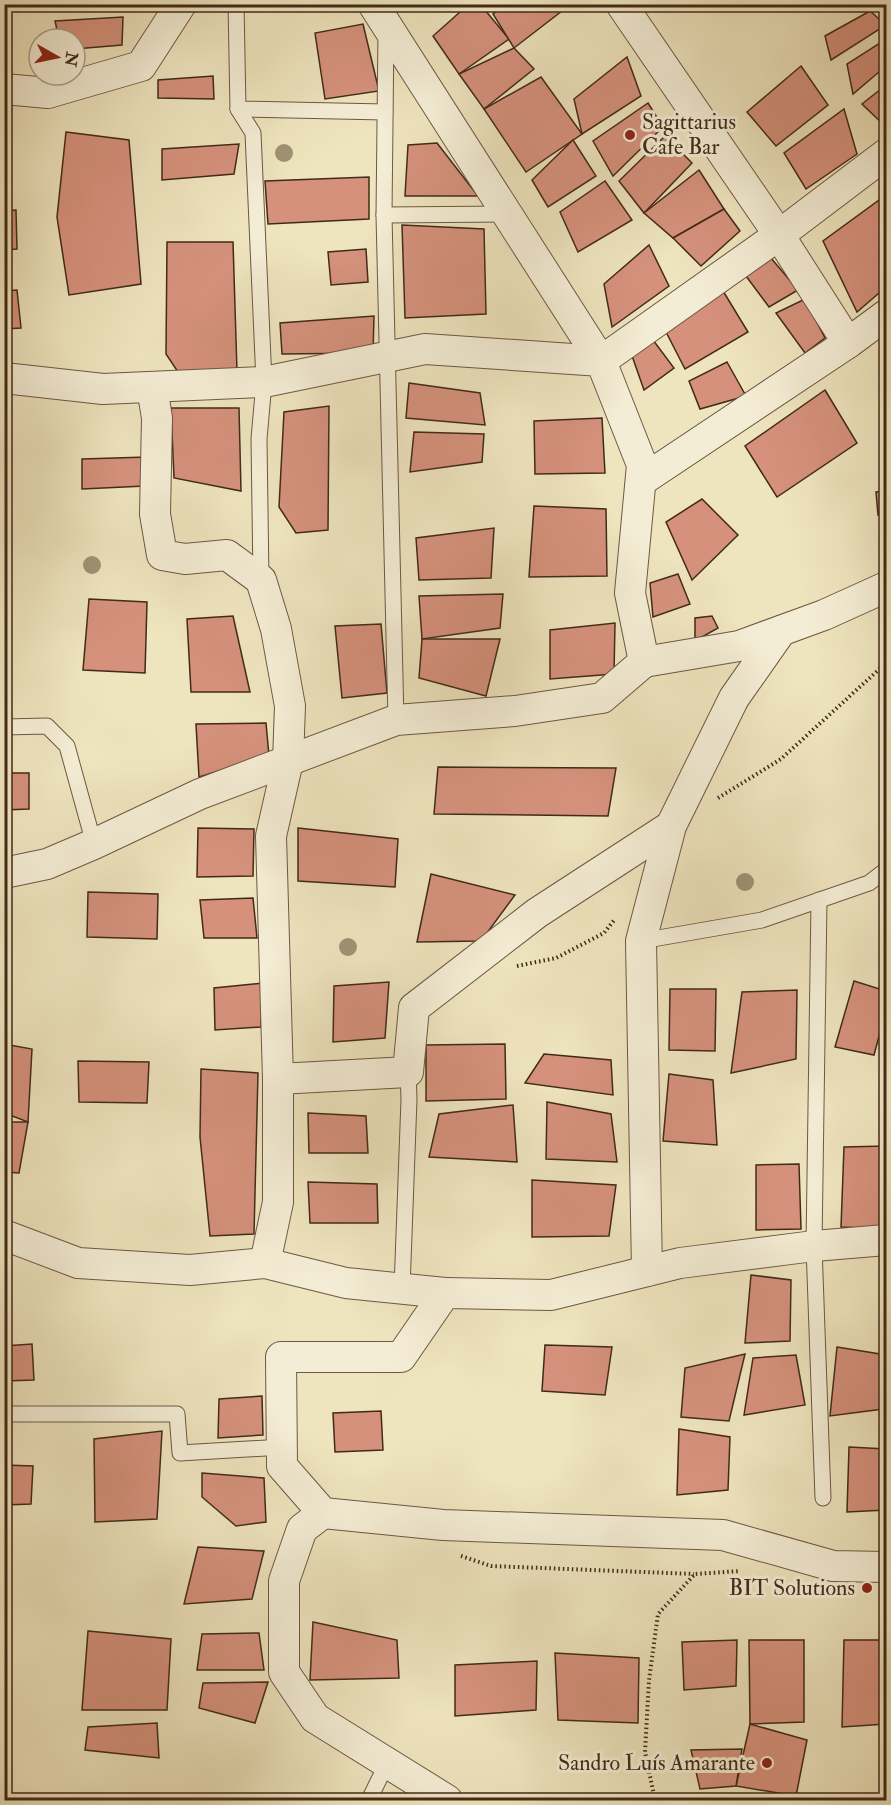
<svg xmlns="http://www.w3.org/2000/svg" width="891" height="1805" font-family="'IM FELL Double Pica',serif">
	<rect width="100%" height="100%" fill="#eee4be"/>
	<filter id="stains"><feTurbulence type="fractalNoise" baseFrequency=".00333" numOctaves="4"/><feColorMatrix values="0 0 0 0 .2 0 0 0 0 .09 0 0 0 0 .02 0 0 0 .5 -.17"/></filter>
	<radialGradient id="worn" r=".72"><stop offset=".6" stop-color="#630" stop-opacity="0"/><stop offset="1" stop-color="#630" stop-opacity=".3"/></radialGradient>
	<!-- building -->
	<g fill="#d5917c" stroke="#422a19" stroke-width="1.5">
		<path d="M257,4H303L257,10Z"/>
		<path d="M469,4H480L509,39L459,74L433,36Z"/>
		<path d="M505,4H571L514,48L493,14Z"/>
		<path d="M870,11L886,25L831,60L825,36Z"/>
		<path d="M123,17L122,45L75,49V39H59L55,21Z"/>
		<path d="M363,24L379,91L325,99L315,33Z"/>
		<path d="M886,39V66L853,94L847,64Z"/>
		<path d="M514,48L534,69L484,109L459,74Z"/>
		<path d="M627,57L641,96L582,134L574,99Z"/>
		<path d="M801,66L828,105L776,146L747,112Z"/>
		<path d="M213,76L214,99L158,98V80Z"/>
		<path d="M541,77L582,134L526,172L484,109Z"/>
		<path d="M886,85V127L862,104Z"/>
		<path d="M648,103L663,127L613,176L593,141Z"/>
		<path d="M844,109L857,154L806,189L784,153Z"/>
		<path d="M66,132L129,140L141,284L69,295L57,217Z"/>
		<path d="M665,136L692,163L644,213L619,181Z"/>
		<path d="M573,140L596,176L548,207L532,180Z"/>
		<path d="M437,143L478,196H405L408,145Z"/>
		<path d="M239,144L234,174L162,180V149Z"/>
		<path d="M699,170L724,209L673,238L644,213Z"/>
		<path d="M369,177V219L268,224L265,181Z"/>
		<path d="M605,181L632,220L578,252L560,212Z"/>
		<path d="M886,195V287L857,312L823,241Z"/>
		<path d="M724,209L740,231L701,266L673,238Z"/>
		<path d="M16,210L17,249L4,250V211Z"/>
		<path d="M402,225L484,229L486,314L405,318Z"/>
		<path d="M167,242H233L237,371L180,375L166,354Z"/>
		<path d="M649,245L669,286L612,327L604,284Z"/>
		<path d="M366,249L368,282L331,285L328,252Z"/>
		<path d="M765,251L798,290L769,307L743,272Z"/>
		<path d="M720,286L748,332L685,369L665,330Z"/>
		<path d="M17,290L21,328L4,329V291Z"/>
		<path d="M805,299L825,338L805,353L776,313Z"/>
		<path d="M374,316L373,353L282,354L280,323Z"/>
		<path d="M650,336L674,368L644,390L631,353Z"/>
		<path d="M727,362L746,396L700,409L689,381Z"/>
		<path d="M409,383L480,393L485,425L406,418Z"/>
		<path d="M825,390L857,443L777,497L745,446Z"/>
		<path d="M329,406L328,530L296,533L279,507L284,412Z"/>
		<path d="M171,408H239L241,491L174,478Z"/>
		<path d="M602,418L605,473L535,474L534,421Z"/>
		<path d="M414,432L484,434L482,462L410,472Z"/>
		<path d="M147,457L145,486L82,489V459Z"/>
		<path d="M886,491V513L878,515L876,492Z"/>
		<path d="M702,499L738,535L692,580L666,522Z"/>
		<path d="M534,506L606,509L607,576L529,577Z"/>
		<path d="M494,528L491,578L419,580L416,538Z"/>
		<path d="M678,574L690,604L653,617L650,583Z"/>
		<path d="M503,594L500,628L422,639L419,596Z"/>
		<path d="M89,599L147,602L145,673L83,670Z"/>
		<path d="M233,616L250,692H191L187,619Z"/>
		<path d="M712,616L718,628L695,641V618Z"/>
		<path d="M615,623L614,674L550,679V630Z"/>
		<path d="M381,624L387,693L342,698L335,626Z"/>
		<path d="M422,639H500L486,696L419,678Z"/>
		<path d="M266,723L269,756L199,777L196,724Z"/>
		<path d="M438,767L616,768L608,816L434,814Z"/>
		<path d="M4,773H29V809L4,810Z"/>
		<path d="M198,828L254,829L253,876L197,877Z"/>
		<path d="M298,828L398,839L395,887L298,881Z"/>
		<path d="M431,874L515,895L481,941L417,942Z"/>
		<path d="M88,892L158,894L157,939L87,937Z"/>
		<path d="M253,898L257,938H204L200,900Z"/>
		<path d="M854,981L886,991V1010L874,1055L835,1047Z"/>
		<path d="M389,982L385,1038L333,1042L334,986Z"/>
		<path d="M263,983L261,1027L215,1030L214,988Z"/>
		<path d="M670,989H716L715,1051L669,1050Z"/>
		<path d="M797,990L796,1059L731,1073L742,992Z"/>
		<path d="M4,1044L32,1049L28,1122L4,1113Z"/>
		<path d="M505,1044L506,1099L426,1101V1045Z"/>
		<path d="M544,1054L611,1060L613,1095L525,1083Z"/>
		<path d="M78,1061L149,1062L147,1103L79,1102Z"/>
		<path d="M201,1069L258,1073L254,1234L210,1236L200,1137Z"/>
		<path d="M669,1074L713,1080L717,1145L663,1141Z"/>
		<path d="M547,1102L611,1114L617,1162L546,1159Z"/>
		<path d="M513,1105L517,1162L429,1157L439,1114Z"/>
		<path d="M308,1113L366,1116L368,1153H309Z"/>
		<path d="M4,1122H28L19,1173L4,1172Z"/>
		<path d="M886,1146V1229L841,1227L844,1147Z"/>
		<path d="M799,1164L801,1229L756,1230V1165Z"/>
		<path d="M532,1180L616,1185L609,1236L532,1237Z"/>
		<path d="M308,1182L377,1184L378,1223H310Z"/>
		<path d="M751,1275L791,1280L790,1341L745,1343Z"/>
		<path d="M32,1344L34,1380L4,1381V1346Z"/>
		<path d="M545,1345L612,1347L605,1395L542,1391Z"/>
		<path d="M837,1347L886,1355L883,1409L830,1416Z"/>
		<path d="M745,1354L729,1421L681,1417L685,1368Z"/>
		<path d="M796,1355L805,1405L744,1415L753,1358Z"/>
		<path d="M262,1396L263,1435L218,1438L219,1399Z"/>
		<path d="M381,1411L383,1450L335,1452L333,1413Z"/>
		<path d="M679,1429L730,1437L728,1490L677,1495Z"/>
		<path d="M162,1431L157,1519L95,1522L94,1439Z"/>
		<path d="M849,1447L886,1449V1510L847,1512Z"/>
		<path d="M4,1465L33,1466L31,1504L4,1505Z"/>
		<path d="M202,1473L264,1478L266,1522L236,1526L202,1497Z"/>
		<path d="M198,1547L264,1551L252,1599L184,1604Z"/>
		<path d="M313,1622L397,1640L399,1678L310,1680Z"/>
		<path d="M88,1631L171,1639L167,1710H82Z"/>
		<path d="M259,1633L264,1670H197L202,1634Z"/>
		<path d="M737,1640L736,1686L684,1690L682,1642Z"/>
		<path d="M749,1640H804V1722L750,1724Z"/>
		<path d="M844,1640H886V1724L842,1727Z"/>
		<path d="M555,1653L639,1658L638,1723L558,1720Z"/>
		<path d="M537,1661L536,1710L455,1716V1665Z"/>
		<path d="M268,1682L255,1723L199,1708L203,1683Z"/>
		<path d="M157,1723L159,1758L85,1750L88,1727Z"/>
		<path d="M750,1724L807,1740L796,1796L736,1786Z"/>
		<path d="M742,1749L736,1786L700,1789L691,1750Z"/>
	</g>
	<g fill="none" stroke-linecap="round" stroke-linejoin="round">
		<defs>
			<g id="service">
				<path d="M236,4L238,109L385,112"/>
				<path d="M386,31L384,215L396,720"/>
				<path d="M238,109L253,133L264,382L259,439L261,580"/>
				<path d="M384,215L507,214"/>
				<path d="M4,727L47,726L67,746L94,844"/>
				<path d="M819,900L814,1246L823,1498"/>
				<path d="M641,941L762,920L869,883L886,870"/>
				<path d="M402,1289L409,1099L408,1072"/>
				<path d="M4,1414H177L180,1453L282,1447"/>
				<path d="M369,1800L387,1763"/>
			</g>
			<g id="minor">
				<path d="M373,4L601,361L779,235L621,4"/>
				<path d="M4,89L48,93L141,66L181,4"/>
				<path d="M886,154L779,235L848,343L886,315"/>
				<path d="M4,378L103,389L264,382L425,349L601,361L642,465L630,593L644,662L602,698L515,711L396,720L200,794L94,844L47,864L4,873"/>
				<path d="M152,387L157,418L155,514L162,555L185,559L227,555L261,580L276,629L290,706L288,761L271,836L278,1079"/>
				<path d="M641,481L848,343"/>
				<path d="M644,662L739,646L824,615L886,587"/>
				<path d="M4,1235L78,1263L190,1270L265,1263L346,1283L445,1293"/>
				<path d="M886,1240L814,1246L680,1263L551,1295L445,1293L401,1357H281L282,1466L323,1513L443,1525L723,1535L833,1566L886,1567"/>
				<path d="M265,1263L278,1202V1079L408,1072L414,1008L537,913L671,826"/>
				<path d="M647,1271L641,941L671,826L734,698L781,631"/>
				<path d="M323,1513L302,1529L284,1581V1672L315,1718L447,1800"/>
			</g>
		</defs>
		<!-- service casing -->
		<use href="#service" stroke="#6d5842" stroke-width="17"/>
		<!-- minor casing -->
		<use href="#minor" stroke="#6d5842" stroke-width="32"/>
		<!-- path -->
		<g stroke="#422a19" stroke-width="4" stroke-dasharray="1.5 3" stroke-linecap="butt">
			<path d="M718,798L781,759L886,663"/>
			<path d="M517,966L556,958L604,933L615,919"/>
			<path d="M461,1556L491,1566L694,1574"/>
			<path d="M655,1800L645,1752L649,1680L658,1614L695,1574L740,1571"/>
		</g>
		<!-- service -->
		<use href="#service" stroke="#f4edd5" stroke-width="15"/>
		<!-- minor -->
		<use href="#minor" stroke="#f4edd5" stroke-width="30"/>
	</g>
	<!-- trees -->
	<g fill="#9f9374">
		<circle cx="284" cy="153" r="9"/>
		<circle cx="92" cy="565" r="9"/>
		<circle cx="745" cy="882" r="9"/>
		<circle cx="348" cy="947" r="9"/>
	</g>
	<!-- markers -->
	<g fill="#8f2418" stroke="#f4edd5" stroke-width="2">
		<circle cx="630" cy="135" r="6"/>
		<circle cx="867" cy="1588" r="6"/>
		<circle cx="767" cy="1763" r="6"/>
	</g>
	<g text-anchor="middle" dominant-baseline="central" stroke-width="6" stroke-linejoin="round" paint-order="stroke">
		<!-- poi labels -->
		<g font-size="22" fill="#422a19" stroke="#f4edd5" text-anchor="end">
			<text x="642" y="122" text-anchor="start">Sagittarius<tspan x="642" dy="25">Cafe Bar</tspan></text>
			<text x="855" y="1588">BIT Solutions</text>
			<text x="755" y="1763">Sandro Luís Amarante</text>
		</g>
	</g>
	<!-- margin -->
	<rect width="891" height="1805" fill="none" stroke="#eee4be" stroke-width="24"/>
	<rect x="6" y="6" width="879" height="1793" fill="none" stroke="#422a19" stroke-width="3"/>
	<rect x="12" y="12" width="867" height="1781" fill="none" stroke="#422a19" stroke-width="1.5"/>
	<!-- north arrow -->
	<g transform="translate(57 57) rotate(99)"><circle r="28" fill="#f4edd5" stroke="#ad9f8a" stroke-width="1.5"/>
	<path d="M0-4.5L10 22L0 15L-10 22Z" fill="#8f2418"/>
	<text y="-9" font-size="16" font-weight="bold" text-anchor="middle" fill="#422a19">N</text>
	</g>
	<rect width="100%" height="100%" filter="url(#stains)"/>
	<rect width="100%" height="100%" fill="url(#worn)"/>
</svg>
